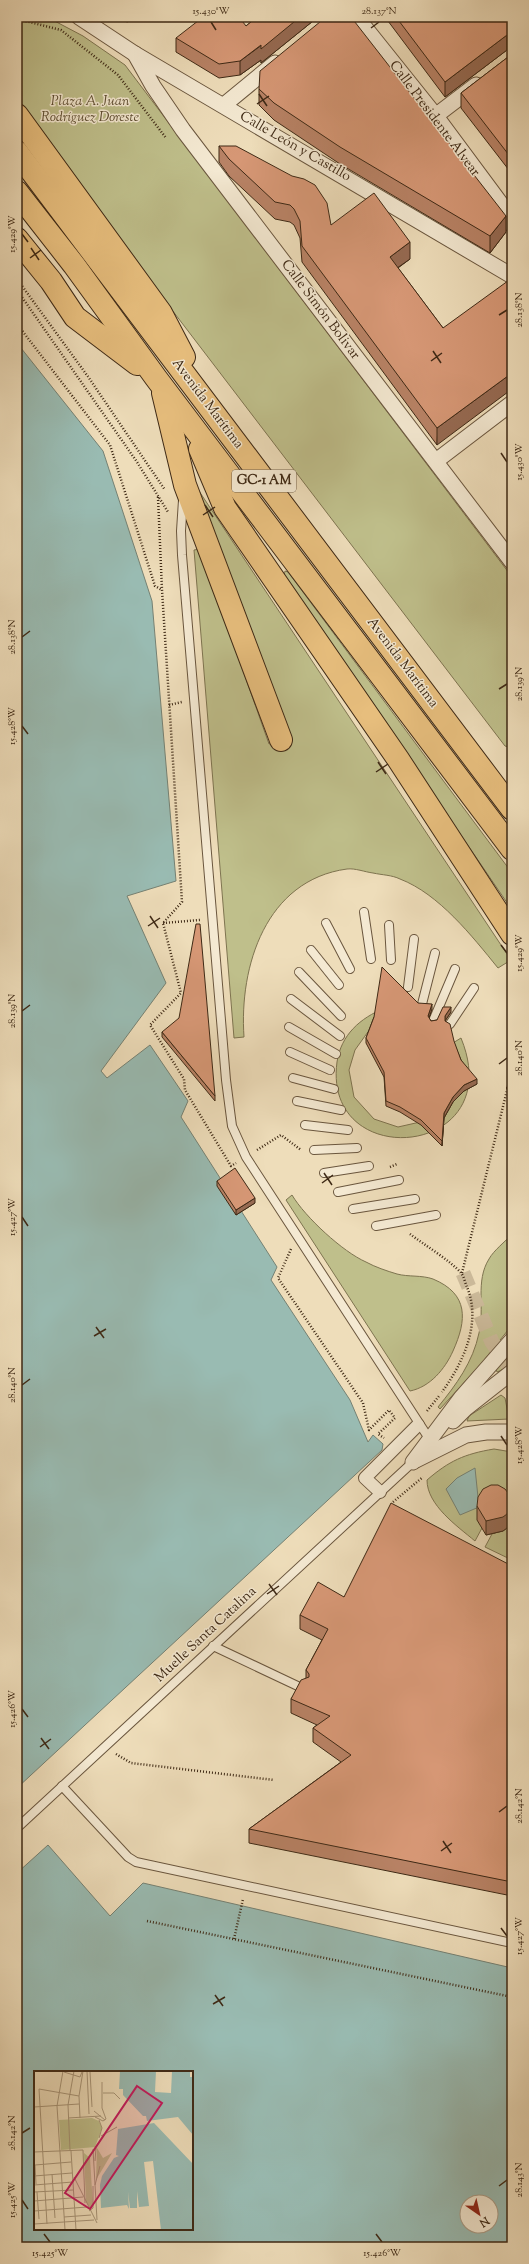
<svg xmlns="http://www.w3.org/2000/svg" width="529" height="2264" font-family="'Sorts Mill Goudy',serif">
	<rect width="100%" height="100%" fill="#eeddba"/>
	<filter id="stains"><feTurbulence type="fractalNoise" baseFrequency=".005" numOctaves="4"/><feColorMatrix values="0 0 0 0 .2 0 0 0 0 .09 0 0 0 0 .02 0 0 0 .5 -.17"/></filter>
	<radialGradient id="worn" r=".72"><stop offset=".6" stop-color="#630" stop-opacity="0"/><stop offset="1" stop-color="#630" stop-opacity=".3"/></radialGradient>
	<!-- green -->
	<g fill="#bfbf8b" stroke="#7e7450">
		<path d="M17,17H47L83,36L125,65L512,577V748L505,746L17,107Z"/>
		<path d="M198,490L199,491L511,960L498,968C472,936 439,894 400,879C392,875 382,875 373,873C365,872 355,868 347,869C266,880 239,966 244,1037L234,1038L194,550L200,549L269,744L290,737Z"/>
		<path d="M285,571L288,572L512,873V910L284,576Z"/>
		<path d="M385,1008L355,1050L349,1070L354,1097L374,1119L398,1127L429,1120L448,1046L461,1038C510,1158 322,1174 337,1062C341,1035 360,1018 385,1008Z"/>
		<path d="M292,1195C305,1217 343,1252 366,1262C375,1267 387,1271 397,1274C408,1277 422,1275 433,1279C469,1294 467,1320 453,1351C445,1369 430,1387 410,1391L286,1200Z"/>
		<path d="M512,1234V1325L481,1364L440,1409L438,1407C456,1385 473,1362 479,1333C485,1309 475,1281 489,1259C494,1250 505,1242 512,1234Z"/>
		<path d="M512,1348C512,1357 506,1370 497,1372L496,1369Z"/>
		<path d="M501,1395L505,1398L509,1419L467,1421L469,1416Z"/>
		<path d="M494,1449L512,1452V1560L485,1547L492,1534L507,1528L511,1519L482,1528L475,1541C457,1526 427,1505 427,1480C449,1461 464,1454 494,1449Z"/>
	</g>
	<!-- water -->
	<g fill="#99bbb2" stroke="#758173" fill-rule="evenodd">
		<path d="M17,343L103,451L152,601L176,881L127,896L166,983L101,1071L107,1078L150,1045L188,1101L181,1117L277,1267L271,1280L350,1400L368,1442L373,1435L383,1444L382,1450L17,1788Z"/>
		<path d="M475,1468L479,1507L460,1515L446,1489L457,1478Z"/>
		<path d="M48,1845L110,1916L143,1883L512,1968V2247H17V1873ZM35,2072H192V2229H35ZM467,2202H491V2226H467Z"/>
	</g>
	<g fill="none" stroke-linecap="round" stroke-linejoin="round">
		<!-- minor-tunnel -->
		<path stroke="#cbb999" stroke-width="15" stroke-dasharray="15 8" stroke-linecap="butt" d="M463,1273L492,1342L512,1371"/>
		<defs>
			<g id="service">
				<path d="M183,500L181,531L182,555L226,1080L232,1126L246,1157L430,1440"/>
				<path d="M364,912L371,959"/>
				<path d="M326,923L350,969"/>
				<path d="M389,925L391,960"/>
				<path d="M311,950L339,985"/>
				<path d="M299,972L341,1016"/>
				<path d="M408,987L414,939"/>
				<path d="M291,999L340,1036"/>
				<path d="M422,1004L435,953"/>
				<path d="M433,1021L455,969"/>
				<path d="M450,1024L474,988"/>
				<path d="M289,1027L336,1054"/>
				<path d="M290,1052L330,1070"/>
				<path d="M293,1078L334,1089"/>
				<path d="M297,1101L341,1110"/>
				<path d="M305,1125L348,1130"/>
				<path d="M314,1150L357,1148"/>
				<path d="M324,1173L369,1166"/>
				<path d="M338,1192L399,1180"/>
				<path d="M353,1209L415,1199"/>
				<path d="M376,1226L436,1215"/>
				<path d="M213,1646L304,1689"/>
				<path d="M62,1786L128,1857L136,1862L512,1943"/>
				<path d="M17,1828L413,1462"/>
			</g>
			<path id="pedestrian" d="M380,1492L365,1478L418,1425"/>
			<g id="minor">
				<path d="M79,17L135,54L512,276"/>
				<path d="M135,54L153,86L183,130L512,562"/>
				<path d="M224,105L275,63"/>
				<path d="M434,117L476,85"/>
				<path d="M436,461L512,403"/>
				<path d="M453,1421L466,1408L512,1372"/>
				<path d="M416,1460L466,1435L486,1432H512"/>
				<path d="M413,1462L461,1398L512,1340"/>
			</g>
			<path id="tertiary" d="M354,17L434,117L512,222"/>
			<g id="trunk">
				<path d="M17,115L161,313L184,357"/>
				<path d="M17,152L512,809"/>
				<path d="M17,192L74,265L156,378L512,849"/>
				<path d="M17,239L51,281L75,317L137,364"/>
				<path d="M163,393L185,485L281,740"/>
				<path d="M200,449L225,508L398,759L512,934"/>
			</g>
		</defs>
		<!-- service casing -->
		<use href="#service" stroke="#6a563e" stroke-width="10"/>
		<!-- pedestrian casing -->
		<use href="#pedestrian" stroke="#6a563e" stroke-width="14"/>
		<!-- minor casing -->
		<use href="#minor" stroke="#6a563e" stroke-width="17"/>
		<!-- tertiary casing -->
		<use href="#tertiary" stroke="#6a563e" stroke-width="21"/>
		<!-- trunk casing -->
		<use href="#trunk" stroke="#3e2915" stroke-width="24"/>
		<!-- path -->
		<g stroke="#3e2915" stroke-width="2.5" stroke-dasharray="1 2" stroke-linecap="butt">
			<path d="M17,19L61,30L118,75L166,138"/>
			<path d="M17,279L89,378L165,490"/>
			<path d="M17,290L137,462L168,512"/>
			<path d="M17,324L110,445L155,586L162,590"/>
			<path d="M158,497L162,590L182,902L163,923L181,993L150,1025L184,1079L185,1090L231,1166L236,1163"/>
			<path d="M169,705L182,702"/>
			<path d="M163,923L200,920"/>
			<path d="M506,1088H512"/>
			<path d="M257,1150L281,1135L301,1150"/>
			<path d="M390,1167L397,1164"/>
			<path d="M410,1234C423,1244 451,1261 461,1273C464,1276 465,1283 467,1287C482,1323 463,1363 442,1392"/>
			<path d="M291,1249L278,1278L363,1403L369,1430L389,1410L395,1418L378,1434L384,1438"/>
			<path d="M462,1273L512,1070"/>
			<path d="M427,1411L439,1396"/>
			<path d="M393,1502L423,1477"/>
			<path d="M116,1754L131,1763L274,1780"/>
			<path d="M147,1921L512,1997"/>
			<path d="M234,1939L243,1899"/>
		</g>
		<!-- service -->
		<use href="#service" stroke="#f4e9d2" stroke-width="8"/>
		<!-- pedestrian -->
		<use href="#pedestrian" stroke="#f4e9d2" stroke-width="12"/>
		<!-- minor -->
		<use href="#minor" stroke="#f4e9d2" stroke-width="15"/>
		<!-- tertiary -->
		<use href="#tertiary" stroke="#f4e9d2" stroke-width="19"/>
		<!-- trunk -->
		<use href="#trunk" stroke="#e7be7d" stroke-width="22"/>
	</g>
	<!-- wall -->
	<g fill="#b88265" stroke="#3e2915">
		<path d="M119,17H134L127,22Z"/>
		<path d="M257,17H318L261,63V60L240,75L219,78L176,52V38L246,26Z"/>
		<path d="M385,17H512V49L507,50L445,97Z"/>
		<path d="M512,54V174L461,108V93Z"/>
		<path d="M259,89L506,232L490,253L340,164L274,120L259,105Z"/>
		<path d="M219,146L331,225L410,259L398,268L443,328L437,445L302,262L300,238L294,225L290,222L275,219L229,176L219,162Z"/>
		<path d="M418,1003L432,1009L429,1018L431,1021L437,1020L451,1012L445,1021L461,1060L477,1084L464,1091L453,1102L444,1118L442,1146L421,1125L400,1112L386,1106L384,1077L366,1043V1038L374,1017Z"/>
		<path d="M162,1032L215,1096V1101L162,1037Z"/>
		<path d="M217,1181L255,1203L236,1215L217,1186Z"/>
		<path d="M477,1506L511,1519L507,1528L503,1531L486,1535L477,1520Z"/>
		<path d="M512,1566V1896L249,1843V1829L341,1762L313,1742V1728L317,1725L291,1713V1699L306,1678V1670L322,1640L300,1629V1615L344,1597Z"/>
	</g>
	<!-- shaded-wall -->
	<g fill="#966a52" stroke="#3e2915">
		<path d="M127,17H134L127,22Z"/>
		<path d="M300,17H318L261,63V60L240,75V61Z"/>
		<path d="M507,35V50L445,97V82Z"/>
		<path d="M506,216V232L490,253V236Z"/>
		<path d="M410,242V259L390,273V257Z"/>
		<path d="M512,373V389L437,445V428Z"/>
		<path d="M432,1004V1009L428,1021V1016Z"/>
		<path d="M451,1007V1012L445,1021V1016Z"/>
		<path d="M477,1079V1084L464,1091L453,1102L444,1118L442,1146L444,1113L453,1097L464,1085Z"/>
		<path d="M255,1198V1203L236,1215V1210Z"/>
		<path d="M511,1505V1519L507,1528L503,1531L486,1535V1521Z"/>
	</g>
	<!-- building -->
	<g fill="#d69775" stroke="#3e2915">
		<path d="M203,17H239L246,26L257,17H300L261,49V45L240,61L219,64L176,38Z"/>
		<path d="M326,17H351L506,216L490,236L340,147L274,103L259,89L260,71Z"/>
		<path d="M396,17H512V34L507,35L445,82Z"/>
		<path d="M512,54V159L461,93Z"/>
		<path d="M219,146H236L292,176L304,179L315,185L327,203L331,225L374,193L410,242L390,257L443,328L512,278V373L437,428L302,246L300,221L294,209L290,205L275,202L229,159Z"/>
		<path d="M196,924H200L215,1096L162,1032L179,1018Z"/>
		<path d="M382,967L418,1003L432,1004L428,1016L431,1021L437,1020L443,1007H451L445,1016V1021L450,1024L454,1041L461,1060L477,1079L464,1085L453,1097L444,1113L442,1141L421,1120L400,1107L386,1101L384,1072L366,1038L374,1017Z"/>
		<path d="M235,1168L255,1198L236,1210L217,1181Z"/>
		<path d="M491,1485H498L505,1489L511,1497V1505L507,1514L503,1517L486,1521L477,1506L478,1497L483,1489Z"/>
		<path d="M391,1503L512,1566V1882L249,1829L351,1755L313,1728L330,1716L291,1699L301,1680L309,1677V1674L306,1670L328,1629L300,1615L318,1582L344,1597Z"/>
	</g>
	<!-- ticks -->
	<path fill="none" stroke="#3e2915" stroke-width="1.5" d="M211,22L216,30M371,28L379,22M259,94L267,106M257,104L269,96M22,234L28,242M31,248L39,260M30,258L41,250M499,315L507,310M433,351L441,363M431,361L442,353M501,453L507,462M205,505L213,517M203,515L215,507M22,637L30,631M499,689L507,684M22,726L28,734M378,762L386,774M376,772L388,764M150,916L158,928M148,926L160,918M501,945L507,953M22,1011L30,1005M499,1064L507,1058M324,1173L332,1185M322,1183L333,1175M22,1217L28,1226M96,1327L104,1338M94,1336L106,1329M22,1385L30,1379M501,1436L507,1445M269,1584L277,1595M267,1594L279,1586M22,1709L28,1717M41,1738L49,1749M40,1747L51,1739M499,1812L507,1806M443,1841L451,1853M441,1851L452,1843M501,1928L507,1936M215,1995L223,2006M213,2004L225,1997M22,2133L30,2128M499,2186L507,2180M22,2200L28,2209M44,2234L50,2242M376,2234L382,2242"/>
	<g text-anchor="middle" dominant-baseline="central" stroke-width="3" stroke-linejoin="round" paint-order="stroke">
		<!-- shield labels -->
		<rect fill="#f4e9d2" stroke="#75634e" stroke-width="1" x="232" y="470" width="64" height="22" rx="3"/>
		<g font-size="13" font-weight="bold" fill="#3e2915">
			<text x="264" y="481">GC-1 AM</text>
		</g>
		<!-- park labels -->
		<g font-size="14" font-style="italic" fill="#5e4e32" stroke="#f4e9d2">
			<text x="90" y="102">Plaza A. Juan<tspan x="90" dy="16">Rodríguez Doreste</tspan></text>
		</g>
		<!-- street labels -->
		<g font-size="14" fill="#3e2915" stroke="#f4e9d2">
			<text transform="translate(434 119) rotate(53)">Calle Presidente Alvear</text>
			<text transform="translate(295 147) rotate(30)">Calle León y Castillo</text>
			<text transform="translate(320 310) rotate(53)">Calle Simón Bolivar</text>
			<text transform="translate(207 404) rotate(53)">Avenida Marítima</text>
			<text transform="translate(402 663) rotate(53)">Avenida Marítima</text>
			<text transform="translate(206 1635) rotate(-43)">Muelle Santa Catalina</text>
		</g>
	</g>
	<!-- overview -->
	<g transform="translate(34 2071)">
		<rect width="159" height="159" fill="#eeddba"/>
		<path d="M58,47L65,50L68,57L61,76L27,79L25,49ZM63,77L69,87L78,82L62,109ZM50,82L56,87L59,135L56,137L52,131Z" fill="#bfbf8b"/>
		<path d="M86,0H122L121,21L137,22L138,0H156V6H159V64L144,46L113,50L112,45H109L89,24V18H85ZM120,52L159,93V159H127L119,90L110,91L115,135L105,136L103,120V137H96L94,121L95,138L93,134L67,137L66,114L68,105L80,87L85,85L82,84L84,58Z" fill="#99bbb2"/>
		<path fill="none" stroke="#a89578" stroke-width="1" d="M29,0L23,35L31,159M53,0L55,43M30,1L46,6L48,1M56,1L58,36M69,22H80L86,28M34,34L36,79M34,34L40,0M0,36L45,33M60,40L71,49M61,46L69,50L72,48L68,37V11M34,47L67,45M46,47L45,25L49,0M67,65L83,56M65,67L68,57L65,49M59,78L63,149M37,80L42,159M0,81L49,79L51,132M61,90L62,77M18,103L21,147M0,105L38,102M40,106L63,152M2,113L1,94L37,91M0,114L39,111M61,114L66,95M0,121L39,119M3,121L5,148M0,130L49,126M0,140L53,136M55,140L59,137V115M30,146L57,144M0,153L60,149M13,153L5,18L45,25"/>
		<path fill="#c2185b" fill-opacity="0.15" stroke="#c2185b" stroke-width="2" d="M103,15L128,32L56,138L31,122Z"/>
		<rect width="159" height="159" fill="none" stroke="#3e2915" stroke-width="2"/>
	</g>
	<!-- margin -->
	<rect width="529" height="2264" fill="none" stroke="#eeddba" stroke-width="44"/>
	<!-- north arrow -->
	<g transform="translate(479 2214) rotate(146)"><circle r="19" fill="#f4e9d2" stroke="#ab9c86"/>
	<path d="M0-3L7 15L0 10L-7 15Z" fill="#8f2418"/>
	<text y="-6" font-size="11" font-weight="bold" text-anchor="middle" fill="#3e2915">N</text>
	</g>
	<rect x="22" y="22" width="485" height="2220" fill="none" stroke="#3e2915" stroke-width="1.5"/>
	<g font-size="10" text-anchor="middle" fill="#3e2915">
		<text x="211" y="14">15.430°W</text>
		<text x="379" y="14">28.137°N</text>
		<text transform="translate(11 234) rotate(-90)" y="4">15.429°W</text>
		<text transform="translate(518 310) rotate(-90)" y="4">28.138°N</text>
		<text transform="translate(518 462) rotate(-90)" y="4">15.430°W</text>
		<text transform="translate(11 637) rotate(-90)" y="4">28.138°N</text>
		<text transform="translate(518 684) rotate(-90)" y="4">28.139°N</text>
		<text transform="translate(11 726) rotate(-90)" y="4">15.428°W</text>
		<text transform="translate(518 953) rotate(-90)" y="4">15.429°W</text>
		<text transform="translate(11 1011) rotate(-90)" y="4">28.139°N</text>
		<text transform="translate(518 1058) rotate(-90)" y="4">28.140°N</text>
		<text transform="translate(11 1217) rotate(-90)" y="4">15.427°W</text>
		<text transform="translate(11 1385) rotate(-90)" y="4">28.140°N</text>
		<text transform="translate(518 1445) rotate(-90)" y="4">15.428°W</text>
		<text transform="translate(11 1709) rotate(-90)" y="4">15.426°W</text>
		<text transform="translate(518 1806) rotate(-90)" y="4">28.142°N</text>
		<text transform="translate(518 1936) rotate(-90)" y="4">15.427°W</text>
		<text transform="translate(11 2133) rotate(-90)" y="4">28.142°N</text>
		<text transform="translate(518 2180) rotate(-90)" y="4">28.143°N</text>
		<text transform="translate(11 2200) rotate(-90)" y="4">15.425°W</text>
		<text x="50" y="2256">15.425°W</text>
		<text x="382" y="2256">15.426°W</text>
	</g>
	<rect width="100%" height="100%" filter="url(#stains)"/>
	<rect width="100%" height="100%" fill="url(#worn)"/>
</svg>
